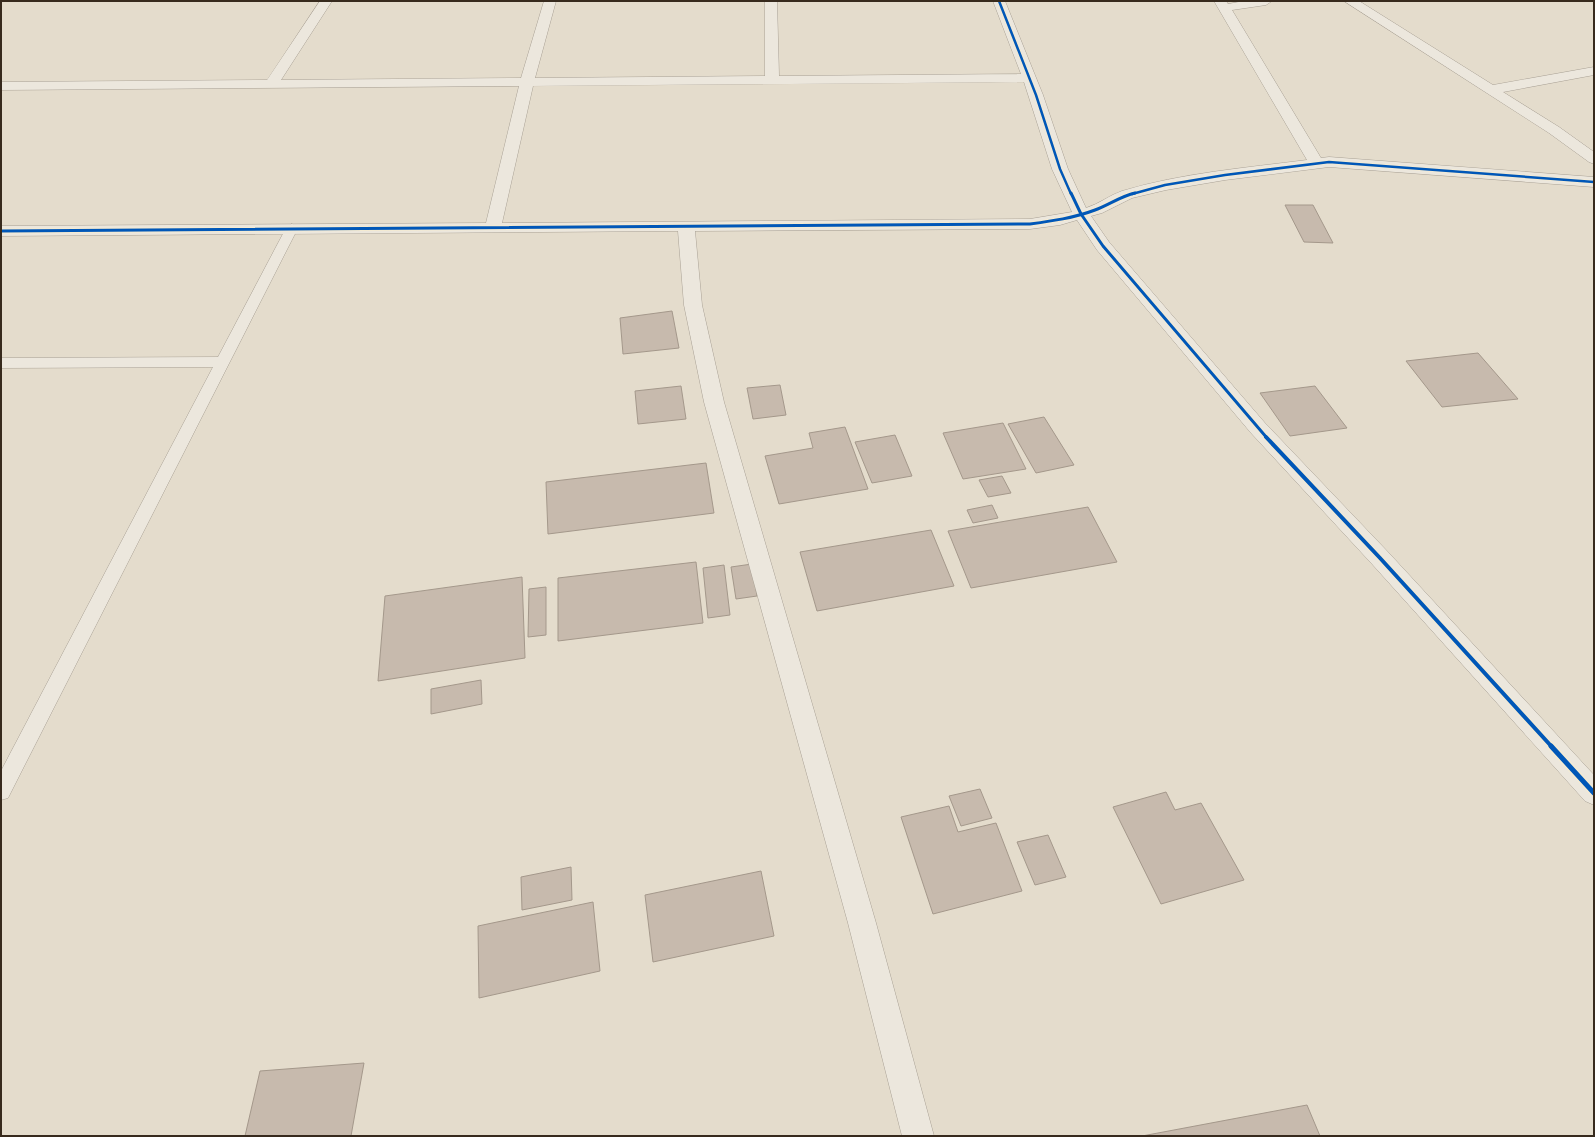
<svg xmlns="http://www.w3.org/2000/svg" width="1595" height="1137" font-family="'Noto Serif',serif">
	<rect width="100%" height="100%" fill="#e4dccc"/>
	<!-- building -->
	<g fill="#c7baad" stroke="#a4988b">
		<path d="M1285,205H1313L1333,243L1304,242Z"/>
		<path d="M672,311L679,348L623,354L620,318Z"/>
		<path d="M1478,353L1518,399L1442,407L1406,361Z"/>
		<path d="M780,385L786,415L753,419L747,388Z"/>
		<path d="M681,386L686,419L638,424L635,391Z"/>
		<path d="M1315,386L1347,428L1290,436L1260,393Z"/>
		<path d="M1044,417L1074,465L1036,473L1008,424Z"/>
		<path d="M1003,423L1026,469L963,479L943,433Z"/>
		<path d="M845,427L868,489L779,504L765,456L813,448L809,433Z"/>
		<path d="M895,435L912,476L872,483L855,442Z"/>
		<path d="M706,463L714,513L548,534L546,482Z"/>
		<path d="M1002,476L1011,493L988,497L979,480Z"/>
		<path d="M992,505L998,518L973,523L967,510Z"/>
		<path d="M1088,507L1117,562L971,588L948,531Z"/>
		<path d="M931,530L954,586L817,611L800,552Z"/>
		<path d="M696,562L703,623L558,641V578Z"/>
		<path d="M752,564L757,596L736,599L731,567Z"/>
		<path d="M724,565L730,615L708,618L703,568Z"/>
		<path d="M522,577L525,658L378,681L385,596Z"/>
		<path d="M546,587V635L528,637L529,589Z"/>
		<path d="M481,680L482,704L431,714V689Z"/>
		<path d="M980,789L992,818L961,826L949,796Z"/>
		<path d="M1166,792L1175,810L1201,803L1244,880L1161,904L1113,807Z"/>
		<path d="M949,806L958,832L996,823L1022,891L933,914L901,817Z"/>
		<path d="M1048,835L1066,877L1035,885L1017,842Z"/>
		<path d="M571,867L572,900L522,910L521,877Z"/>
		<path d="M761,871L774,936L653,962L645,895Z"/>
		<path d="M593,902L600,971L479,998L478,926Z"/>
		<path d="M364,1063L351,1136H245L260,1071Z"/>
		<path d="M1307,1105L1320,1136H1142Z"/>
	</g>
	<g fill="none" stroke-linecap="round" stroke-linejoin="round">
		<defs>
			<path id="lane" d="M292,224L298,228L8,798L1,800V771L213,367L1,368V358L218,357L286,228Z"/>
			<g id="street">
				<path d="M320,1H332L281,80L521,78L544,1H556L535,78L765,76V1H777L779,76L1021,74L993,1H1005L1043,95L1068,169L1086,208C1099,204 1110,195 1122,191C1182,173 1245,168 1307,160L1214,1H1226L1228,4L1244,1H1272L1266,5L1232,10L1321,158L1329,157L1594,177V187L1329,167L1225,180L1166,190L1132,198L1102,213L1091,216L1109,242L1265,423L1388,552L1594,775V805L1585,801L1372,564L1251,433L1097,250L1077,220L1060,225L1030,229L695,231L702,305L724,402L876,923L934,1136H902L848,923L704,402L684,305L678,231L1,236V226L486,223L519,86L1,90V82L267,80ZM1024,82L1052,169L1072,212L1030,219L502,223L533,86Z"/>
				<path d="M1344,1H1359L1493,85L1594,67V75L1503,92L1559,127L1594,152V164L1589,162L1549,133Z"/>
			</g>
		</defs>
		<!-- lane casing -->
		<use href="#lane" stroke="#a9a195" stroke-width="1"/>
		<!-- street casing -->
		<use href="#street" stroke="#a9a195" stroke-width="1"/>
		<!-- lane -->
		<use href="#lane" fill="#ece7dd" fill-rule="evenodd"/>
		<!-- street -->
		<use href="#street" fill="#ece7dd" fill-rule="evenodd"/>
		<defs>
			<g id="cycleway-far3">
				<path d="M999,1L1036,95L1060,169L1071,194"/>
				<path d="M1132,194L1165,185L1225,175L1329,162L1594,182"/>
			</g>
			<g id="cycleway-far2">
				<path d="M1071,193L1081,214L1103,246L1267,438"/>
				<path d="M1,231L1030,224C1052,221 1074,218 1095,210C1109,205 1121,196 1135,193"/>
			</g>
			<path id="cycleway-far1" d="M1266,437L1380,558L1552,747"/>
			<path id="cycleway" d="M1551,746L1594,793"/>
		</defs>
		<!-- cycleway-far3 casing -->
		<use href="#cycleway-far3" stroke="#f5ebd1" stroke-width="4"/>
		<!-- cycleway-far2 casing -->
		<use href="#cycleway-far2" stroke="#f5ebd1" stroke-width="5"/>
		<!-- cycleway-far1 casing -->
		<use href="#cycleway-far1" stroke="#f5ebd1" stroke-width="6"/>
		<!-- cycleway casing -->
		<use href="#cycleway" stroke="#f5ebd1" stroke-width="8"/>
		<!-- cycleway-far3 -->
		<use href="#cycleway-far3" stroke="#0057b8" stroke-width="2.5"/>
		<!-- cycleway-far2 -->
		<use href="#cycleway-far2" stroke="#0057b8" stroke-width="3"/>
		<!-- cycleway-far1 -->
		<use href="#cycleway-far1" stroke="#0057b8" stroke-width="4"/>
		<!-- cycleway -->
		<use href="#cycleway" stroke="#0057b8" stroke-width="5"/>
	</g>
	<!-- border -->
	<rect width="1595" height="1137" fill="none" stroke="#372a1d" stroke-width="4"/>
</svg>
